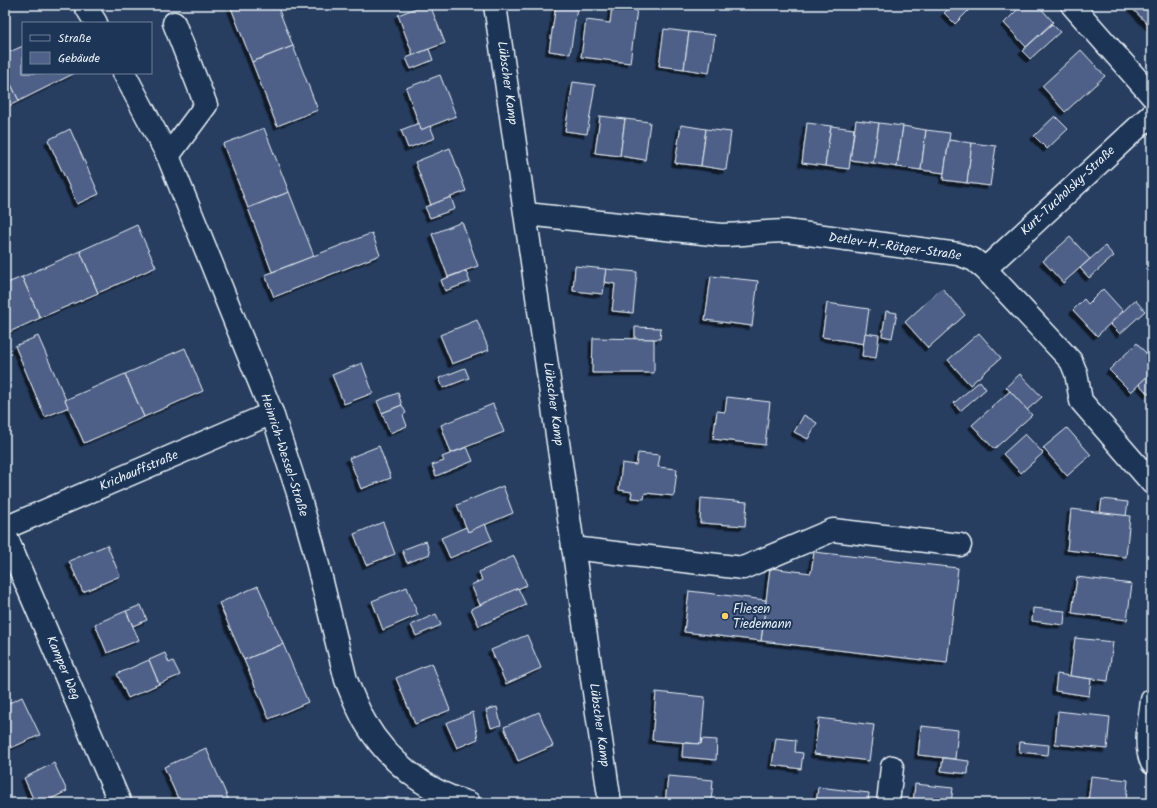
<svg xmlns="http://www.w3.org/2000/svg" width="1157" height="808" font-family="Kalam,sans-serif">
	<defs>
		<filter id="shadow"><feDropShadow dx="-3.5" dy="3.5" stdDeviation="0" flood-color="#0009"/></filter>
	</defs>
	<rect width="100%" height="100%" fill="#273e61"/>
	<filter id="ink" filterUnits="userSpaceOnUse"><feTurbulence type="fractalNoise" baseFrequency=".025" numOctaves="2"/><feDisplacementMap in="SourceGraphic" scale="8" xChannelSelector="R" yChannelSelector="G"/><feConvolveMatrix kernelMatrix="1 2 1 2 8 2 1 2 1" color-interpolation-filters="sRGB"/></filter>
	<g filter="url(#ink)">
		<!-- building -->
		<g fill="#4f6188" stroke="#e8f1f8" filter="url(#shadow)">
			<path d="M230,5H277L293,46L252,62Z"/>
			<path d="M424,5H430L445,43L413,55L398,15Z"/>
			<path d="M556,5L577,8L570,54L549,51Z"/>
			<path d="M953,5H974L955,24L944,13Z"/>
			<path d="M1022,5H1038L1053,22L1026,47L1004,23Z"/>
			<path d="M1129,5H1152V29Z"/>
			<path d="M612,6L637,9L630,63L581,57L586,20L610,23Z"/>
			<path d="M1052,24L1060,32L1030,59L1022,51Z"/>
			<path d="M664,29L689,32L684,69L659,66Z"/>
			<path d="M689,32L715,35L709,73L684,69Z"/>
			<path d="M23,46V73H75L19,101L5,72V54Z"/>
			<path d="M293,46L318,110L277,126L252,62Z"/>
			<path d="M429,49L433,60L411,69L406,58Z"/>
			<path d="M1081,50L1105,76L1065,112L1042,86Z"/>
			<path d="M5,72L19,101L5,108Z"/>
			<path d="M440,75L456,116L421,130L406,88Z"/>
			<path d="M573,82L595,85L587,134L565,131Z"/>
			<path d="M600,116L625,119L620,156L595,153Z"/>
			<path d="M1055,116L1068,129L1047,149L1034,136Z"/>
			<path d="M625,119L650,122L645,160L620,156Z"/>
			<path d="M856,120L879,123L873,163L850,160Z"/>
			<path d="M419,123L421,130L430,126L435,138L408,148L401,130Z"/>
			<path d="M807,123L831,126L825,166L802,163Z"/>
			<path d="M879,123L903,126L897,167L873,163Z"/>
			<path d="M681,125L706,129L701,166L675,163Z"/>
			<path d="M831,126L854,129L849,169L825,166Z"/>
			<path d="M903,126L926,130L921,170L897,167Z"/>
			<path d="M264,128L289,192L248,208L223,144Z"/>
			<path d="M70,129L99,194L77,204L48,140Z"/>
			<path d="M706,129L731,132L726,170L701,166Z"/>
			<path d="M926,130L950,133L944,173L921,170Z"/>
			<path d="M949,140L972,143L967,183L943,180Z"/>
			<path d="M972,143L996,146L990,186L967,183Z"/>
			<path d="M450,148L466,191L431,205L415,162Z"/>
			<path d="M289,192L314,256L272,272L248,208Z"/>
			<path d="M451,197L455,209L430,218L425,207Z"/>
			<path d="M462,222L478,266L448,277L432,234Z"/>
			<path d="M137,225L156,267L98,293L80,251Z"/>
			<path d="M372,233L380,255L274,297L265,275Z"/>
			<path d="M1070,237L1090,259L1063,283L1043,261Z"/>
			<path d="M1105,246L1114,256L1089,278L1080,268Z"/>
			<path d="M80,251L98,293L40,318L22,277Z"/>
			<path d="M575,266L606,269L603,294L573,291Z"/>
			<path d="M606,269L637,272L633,313L612,311L615,284L604,282Z"/>
			<path d="M466,271L470,282L445,291L441,280Z"/>
			<path d="M711,276L758,281L752,326L705,320Z"/>
			<path d="M22,277L40,318L5,334V284Z"/>
			<path d="M942,288L965,315L928,348L905,322Z"/>
			<path d="M1103,289L1123,311L1097,336L1073,310L1084,299L1088,304Z"/>
			<path d="M1135,300L1145,311L1120,334L1110,324Z"/>
			<path d="M827,303L869,309L864,344L822,337Z"/>
			<path d="M886,311L897,313L892,338L882,336Z"/>
			<path d="M477,320L489,350L452,364L440,335Z"/>
			<path d="M635,327L661,328L660,339H635Z"/>
			<path d="M865,333L879,335L876,358L862,356Z"/>
			<path d="M979,333L1001,358L970,385L948,360Z"/>
			<path d="M38,336L69,407L45,417L15,346Z"/>
			<path d="M593,338L654,339V373H592Z"/>
			<path d="M1137,343L1152,360V372L1131,392L1109,370Z"/>
			<path d="M185,348L203,391L144,417L125,374Z"/>
			<path d="M362,363L373,393L344,404L332,375Z"/>
			<path d="M465,368L469,378L443,388L439,378Z"/>
			<path d="M1152,372V391L1148,394L1139,384Z"/>
			<path d="M125,374L144,417L84,443L65,400Z"/>
			<path d="M1020,374L1042,397L1027,410L1006,387Z"/>
			<path d="M980,381L986,389L960,411L954,403Z"/>
			<path d="M1010,391L1032,415L994,449L972,425Z"/>
			<path d="M398,393L402,405L382,413L377,401Z"/>
			<path d="M727,397L770,402L765,445L713,439L717,411L725,412Z"/>
			<path d="M493,404L504,432L451,453L441,425Z"/>
			<path d="M402,405L406,413L403,415L407,426L390,433L382,413Z"/>
			<path d="M804,415L817,423L808,439L794,432Z"/>
			<path d="M1067,428L1091,455L1067,476L1043,448Z"/>
			<path d="M1025,434L1043,453L1021,473L1003,454Z"/>
			<path d="M379,446L391,478L361,489L349,458Z"/>
			<path d="M467,447L473,461L436,476L432,465L444,461L442,457Z"/>
			<path d="M638,453L660,455L658,467L677,469L674,496L645,493L644,499L631,498L632,492L619,490L622,463L636,465Z"/>
			<path d="M503,486L513,513L468,532L457,505Z"/>
			<path d="M701,498L747,502L745,526L700,523Z"/>
			<path d="M1102,499L1128,502L1126,516L1100,513Z"/>
			<path d="M1071,509L1130,516L1126,557L1067,550Z"/>
			<path d="M383,522L395,554L366,565L354,534Z"/>
			<path d="M485,524L492,540L450,558L441,538L466,527L468,532Z"/>
			<path d="M426,541L430,554L407,563L402,550Z"/>
			<path d="M107,545L120,576L83,592L69,561Z"/>
			<path d="M814,552L958,568L947,663L761,641L770,568L811,573Z"/>
			<path d="M514,556L527,585L480,605L471,585L482,580L479,572Z"/>
			<path d="M1077,577L1132,584L1127,620L1072,613Z"/>
			<path d="M258,586L283,644L244,660L219,603Z"/>
			<path d="M407,587L418,615L383,630L372,601Z"/>
			<path d="M518,588L526,605L479,626L471,609Z"/>
			<path d="M689,591L766,600L761,641L684,632Z"/>
			<path d="M141,605L147,620L133,626L126,611Z"/>
			<path d="M1033,608L1065,611L1064,625L1032,621Z"/>
			<path d="M126,611L139,640L107,653L95,624Z"/>
			<path d="M436,614L441,625L416,636L411,625Z"/>
			<path d="M527,635L541,668L506,684L491,650Z"/>
			<path d="M1075,638L1113,642L1108,681L1070,676Z"/>
			<path d="M283,644L308,702L269,719L244,660Z"/>
			<path d="M165,653L169,663L173,661L180,675L159,684L149,660Z"/>
			<path d="M149,660L159,684L128,698L117,674Z"/>
			<path d="M432,663L450,710L415,724L396,678Z"/>
			<path d="M1057,674L1091,679L1089,696L1055,691Z"/>
			<path d="M656,692L705,697L701,744L652,740Z"/>
			<path d="M22,697L40,735L11,748L5,734V705Z"/>
			<path d="M497,707L501,725L491,728L486,710Z"/>
			<path d="M1058,711L1110,717L1107,749L1055,744Z"/>
			<path d="M473,712L478,739L457,748L446,723Z"/>
			<path d="M539,712L553,746L518,761L504,727Z"/>
			<path d="M819,718L874,725L869,761L814,754Z"/>
			<path d="M921,726L958,730L955,759L918,755Z"/>
			<path d="M776,738L796,740L795,752L803,753L801,769L772,765Z"/>
			<path d="M702,739L717,740L716,760L682,757L683,743L701,744Z"/>
			<path d="M1020,742L1049,745L1048,755L1019,752Z"/>
			<path d="M206,748L230,803H180L164,767Z"/>
			<path d="M943,758L969,761L968,774L941,771Z"/>
			<path d="M54,763L67,791L43,803H35L24,778Z"/>
			<path d="M668,776L713,780L711,803H665Z"/>
			<path d="M1091,776L1128,780L1126,803H1088Z"/>
			<path d="M915,784L953,788L951,803H913Z"/>
			<path d="M818,787L869,793L868,803H816Z"/>
			<path d="M388,796L391,803H372Z"/>
		</g>
		<g fill="none" stroke-linecap="round" stroke-linejoin="round">
			<defs>
				<g id="minor">
					<path d="M85,5L96,23"/>
					<path d="M495,5L610,803"/>
					<path d="M1072,5L1152,96"/>
					<path d="M124,73L168,156L272,413L299,496L313,545L346,680C352,694 357,708 365,722C387,760 426,792 469,803"/>
					<path d="M168,156L206,105L174,23"/>
					<path d="M526,214L721,235C743,235 764,231 786,231L958,254L974,260L985,269L1071,361L1076,373L1081,401L1152,483"/>
					<path d="M985,269L1152,114"/>
					<path d="M5,528L272,413"/>
					<path d="M573,548L743,568L833,530L960,545"/>
					<path d="M1152,700C1150,721 1143,743 1152,763"/>
					<path d="M888,803L892,767"/>
				</g>
				<path id="major" d="M5,534L120,803"/>
			</defs>
			<!-- minor casing -->
			<use href="#minor" stroke="#e8f1f8" stroke-width="25"/>
			<!-- major casing -->
			<use href="#major" stroke="#e8f1f8" stroke-width="25"/>
			<!-- minor -->
			<use href="#minor" stroke="#1d3557" stroke-width="22"/>
			<!-- major -->
			<use href="#major" stroke="#1d3557" stroke-width="22"/>
		</g>
	</g>
	<!-- markers -->
	<circle fill="#ffd166" stroke="#1d3557" stroke-width="1.5" cx="725" cy="616" r="4"/>
	<g text-anchor="middle" dominant-baseline="central" stroke-width="4" stroke-linejoin="round" paint-order="stroke">
		<!-- street labels -->
		<g font-size="13" fill="#e8f1f8" stroke="#1d3557">
			<text transform="translate(507 83) rotate(82)">Lübscher Kamp</text>
			<text transform="translate(1068 191) rotate(-43)">Kurt-Tucholsky-Straße</text>
			<text transform="translate(895 247) rotate(8)">Detlev-H.-Rötger-Straße</text>
			<text transform="translate(553 404) rotate(82)">Lübscher Kamp</text>
			<text transform="translate(284 455) rotate(72)">Heinrich-Wessel-Straße</text>
			<text transform="translate(139 471) rotate(-23)">Krichauffstraße</text>
			<text transform="translate(63 668) rotate(67)">Kamper Weg</text>
			<text transform="translate(599 725) rotate(82)">Lübscher Kamp</text>
		</g>
		<!-- poi labels -->
		<g font-size="13" fill="#e8f1f8" stroke="#1d3557" text-anchor="start">
			<text x="733" y="609">Fliesen<tspan x="733" dy="15">Tiedemann</tspan></text>
		</g>
	</g>
	<!-- margin -->
	<rect width="1157" height="808" fill="none" stroke="#1d3557" stroke-width="20"/>
	<rect x="10" y="10" width="1137" height="788" fill="none" stroke="#e8f1f8" stroke-width="1.5" filter="url(#ink)"/>
	<!-- legend -->
	<rect x="22" y="22" width="130" height="52" fill="#1d3557" stroke="#6e8097"/>
	<rect x="30" y="35" width="20" height="6" fill="#1d3557" stroke="#6e8097"/>
	<text x="58" y="42" font-size="12" fill="#e8f1f8">Straße</text>
	<rect x="30" y="52" width="20" height="12" fill="#4f6188" stroke="#6e8097"/>
	<text x="58" y="62" font-size="12" fill="#e8f1f8">Gebäude</text>
</svg>
